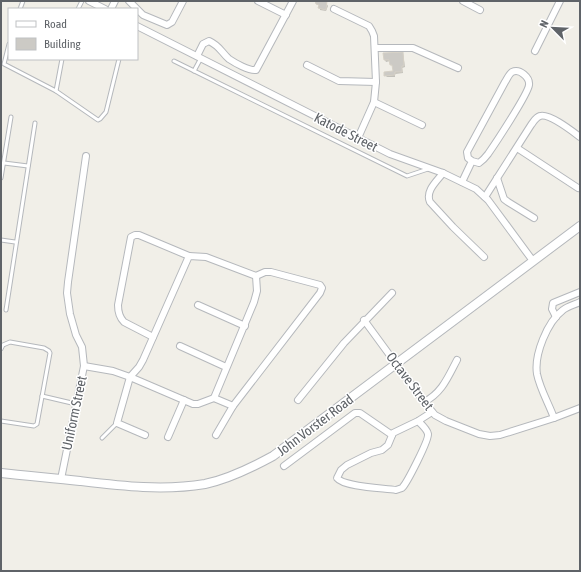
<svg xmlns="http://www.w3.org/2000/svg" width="581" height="572" font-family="'Asap Condensed',sans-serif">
	<rect width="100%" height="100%" fill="#f1efe8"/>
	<!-- shadow -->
	<g fill="#0003">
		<path d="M319,1H326V3L328,6L326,11L320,10V6L317,4Z"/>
		<path d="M403,53L405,67L402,68L403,73L395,74V77H387L385,75L394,72L393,66L391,65L390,61L386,62L385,60Z"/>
	</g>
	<!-- building -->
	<g fill="#cccac5" stroke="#d6d1c6">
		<path d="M315,1H327L326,10L318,8L319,5L316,4Z"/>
		<path d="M403,52L404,66H402V72H395V75L384,76V72L393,71L392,65H390L389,60H384L383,53Z"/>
	</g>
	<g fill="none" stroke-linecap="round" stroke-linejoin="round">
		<defs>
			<g id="service">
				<path d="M20,9L23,1"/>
				<path d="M78,9L82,1"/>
				<path d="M9,44L4,64L56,91L62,59"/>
				<path d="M174,61L407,176L428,169"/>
				<path d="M194,71L201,58"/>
				<path d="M56,91L98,120L100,119L106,112L119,59"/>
				<path d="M4,163L28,166"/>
				<path d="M1,178L11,117"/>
				<path d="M1,240L15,242"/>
				<path d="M6,310L35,123"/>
				<path d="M1,349L3,345L10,342L44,348L49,351L50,353L37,424L34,426L1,421"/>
				<path d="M42,396L76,404"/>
				<path d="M102,438L117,423"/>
			</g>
			<g id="minor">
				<path d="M89,1L105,9"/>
				<path d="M129,1L143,15L167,25L172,22L183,1"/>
				<path d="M258,1L286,15"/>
				<path d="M463,1L480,10"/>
				<path d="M111,9L115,1"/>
				<path d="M334,9L369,26L372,31L374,36L376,82L374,102L358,138"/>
				<path d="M137,26L390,154L443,173L476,189L488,200L533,261"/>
				<path d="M375,48H413L458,68"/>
				<path d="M535,51L560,1"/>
				<path d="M197,56L203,44L209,41C220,46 221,52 229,59C235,63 249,71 256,70L293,1"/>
				<path d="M307,65L339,81L376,82"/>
				<path d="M374,102L422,125"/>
				<path d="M517,148L578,188"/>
				<path d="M443,173C437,181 425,191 430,202L453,227L484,257"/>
				<path d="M497,178L504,199L508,202L534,218"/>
				<path d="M462,182L472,161L468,158L467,152L505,82C507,79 509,74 512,72C520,68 530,78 529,85C528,94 495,144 488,154C485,158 482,161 479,163L472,161"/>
				<path d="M485,197L531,125C534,121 536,117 540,116C549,113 572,131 580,137"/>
				<path d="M198,305L245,326"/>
				<path d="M556,317L552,309L553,303L580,292"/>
				<path d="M364,320L424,402L435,415L446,421L479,434L490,436L500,435L554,418L580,408"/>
				<path d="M153,337L124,322C119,317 118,312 118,305L131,237L135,235H139L189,256"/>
				<path d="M180,346L226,367"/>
				<path d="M84,366L113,371L130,377L193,404H198L214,398L233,406"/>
				<path d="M214,398L254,302L257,291L256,276"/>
				<path d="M298,400L344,343L392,293"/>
				<path d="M424,402C442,393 448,377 457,360"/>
				<path d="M554,418C549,404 540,389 537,374C534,355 547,322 563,310C568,306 574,305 580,302"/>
				<path d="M418,421C421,424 427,429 428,434C429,440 407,483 402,488L396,490C383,488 344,487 337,478L341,470L347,465L371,453L382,450L388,445L393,433L418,421L432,412"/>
				<path d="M145,435L117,423L130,377L139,367L143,360L189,256L206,257L256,276L265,272H271L320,285L322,288L320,293L233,406L216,435"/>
				<path d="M168,437L184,400"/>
				<path d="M284,466L355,413H360L392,435"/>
				<path d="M61,479L84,366L82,347L76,335L70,314L67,293L68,282L86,156"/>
			</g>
			<path id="tertiary" d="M1,473C27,476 54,478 80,481C122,486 163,491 205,484C229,479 251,468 273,456L580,226"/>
		</defs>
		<!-- service casing -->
		<use href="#service" stroke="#b5b8bc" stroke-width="5"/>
		<!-- minor casing -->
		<use href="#minor" stroke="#b5b8bc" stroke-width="8"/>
		<!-- tertiary casing -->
		<use href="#tertiary" stroke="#b5b8bc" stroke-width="10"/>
		<!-- service -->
		<use href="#service" stroke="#fff" stroke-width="3"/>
		<!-- minor -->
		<use href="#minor" stroke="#fff" stroke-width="6"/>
		<!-- tertiary -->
		<use href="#tertiary" stroke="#fff" stroke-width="8"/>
	</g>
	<g text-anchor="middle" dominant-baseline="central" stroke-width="3" stroke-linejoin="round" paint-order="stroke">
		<!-- street labels -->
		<g font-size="14" fill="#5f6368" stroke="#fff">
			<text transform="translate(346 132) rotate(27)">Katode Street</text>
			<text transform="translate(410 381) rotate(53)">Octave Street</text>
			<text transform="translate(74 413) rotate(-78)">Uniform Street</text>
			<text transform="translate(315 425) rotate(-37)">John Vorster Road</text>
		</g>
	</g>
	<!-- border -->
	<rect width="581" height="572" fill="none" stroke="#5f6368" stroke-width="4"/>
	<!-- legend -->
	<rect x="8" y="8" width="130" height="52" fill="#ffffff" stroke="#bfc1c3"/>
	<rect x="16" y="21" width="20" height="6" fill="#ffffff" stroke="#bfc1c3"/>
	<text x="44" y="28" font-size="12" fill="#5f6368">Road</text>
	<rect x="16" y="38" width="20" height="12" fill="#cccac5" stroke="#bfc1c3"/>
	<text x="44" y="48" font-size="12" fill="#5f6368">Building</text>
	<!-- north arrow -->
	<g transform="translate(553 28) rotate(294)" stroke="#ffffff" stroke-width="3" paint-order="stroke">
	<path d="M0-3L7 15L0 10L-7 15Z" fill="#5f6368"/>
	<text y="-6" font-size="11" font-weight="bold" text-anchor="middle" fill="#5f6368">N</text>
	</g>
</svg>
